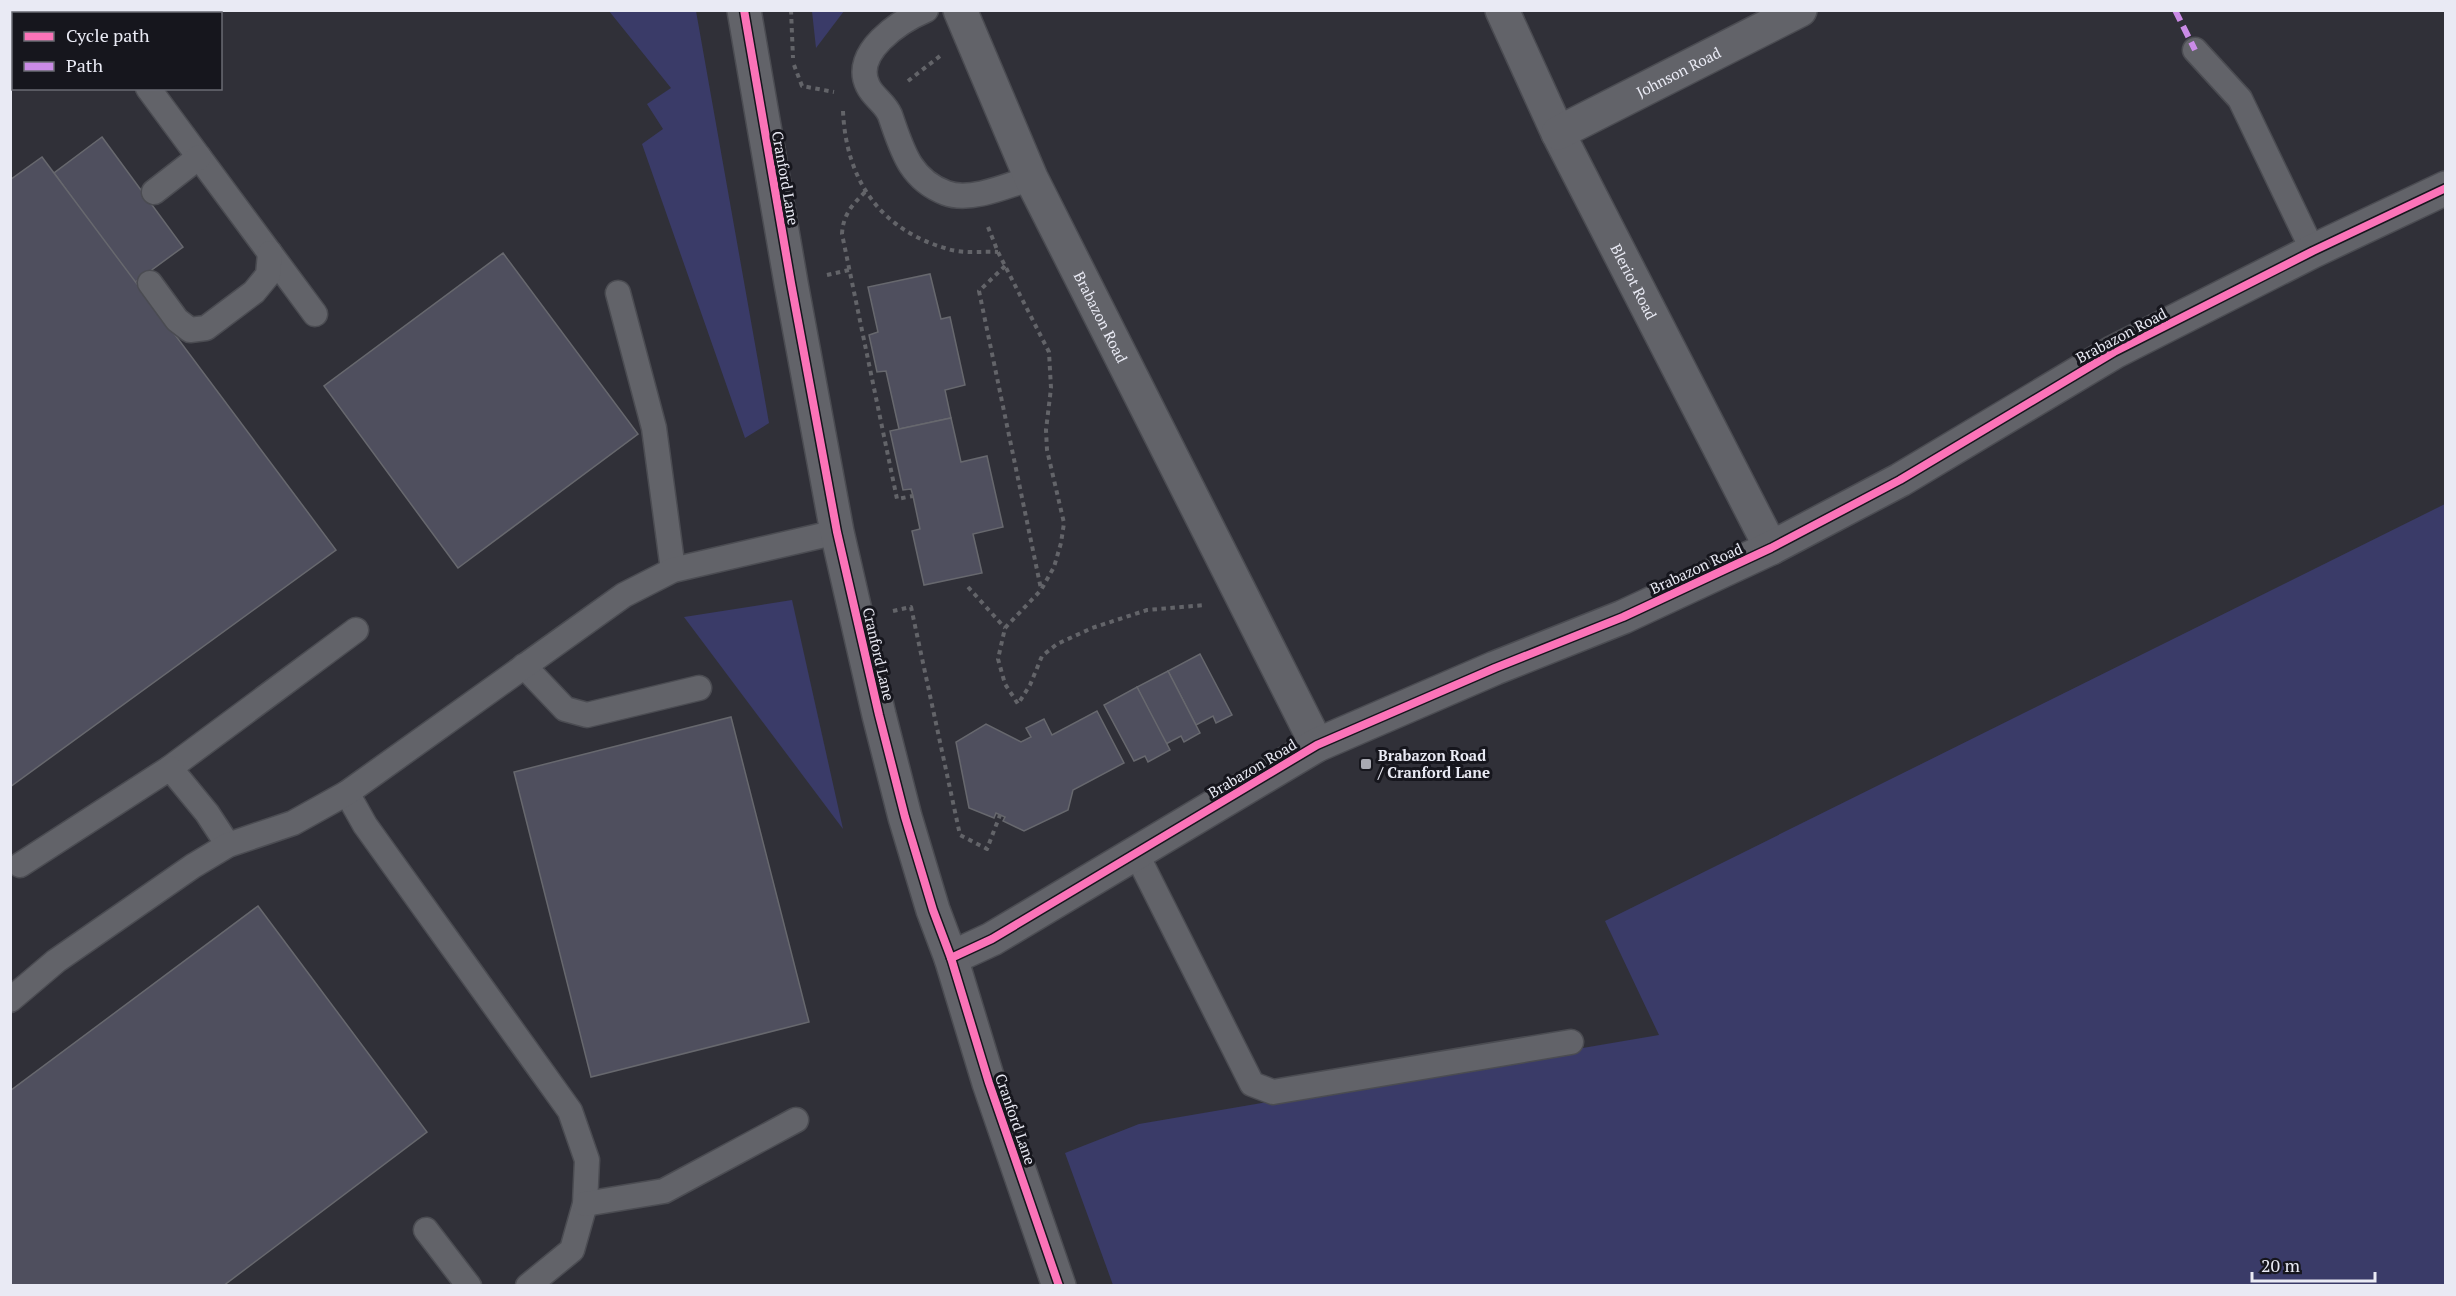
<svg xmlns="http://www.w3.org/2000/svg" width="2456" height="1296" font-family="'PT Serif',serif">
	<rect width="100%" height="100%" fill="#303038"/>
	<!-- green -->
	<g fill="#3a3b68">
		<path d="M609,11H696L769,423L745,438L642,144L663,129L647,104L671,88Z"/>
		<path d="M812,11H844L816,48Z"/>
		<path d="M2445,504V1285H1113L1065,1153L1139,1124L1659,1035L1605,921Z"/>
		<path d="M792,600L843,829L684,617Z"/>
	</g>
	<!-- building -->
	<g fill="#4f4f5e" stroke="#67686e" stroke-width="1.5">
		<path d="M102,137L183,247L134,283L54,173Z"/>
		<path d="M42,157L336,550L10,787V180Z"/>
		<path d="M503,253L638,434L458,568L324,386Z"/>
		<path d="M930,274L941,319L950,317L965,385L945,390L951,418L899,429L886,371L877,372L871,344L869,335L878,332L868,287Z"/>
		<path d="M951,418L961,462L987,456L1003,527L973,534L982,573L924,585L912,531L920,529L913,496L911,489L903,490L890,431Z"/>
		<path d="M1200,654L1232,715L1216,723L1213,716L1196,725L1168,671Z"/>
		<path d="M1168,671L1200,733L1184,742L1181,736L1166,744L1137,687Z"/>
		<path d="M1137,687L1170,750L1148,762L1145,756L1134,761L1104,705Z"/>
		<path d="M1097,711L1124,763L1073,790L1068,810L1024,831L1003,821L1005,817L996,813L994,818L969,808L956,742L986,724L1021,742L1031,737L1026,728L1044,719L1052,735Z"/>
		<path d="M731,717L809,1022L591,1077L514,772Z"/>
		<path d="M258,906L427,1132L223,1286H10V1091Z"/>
	</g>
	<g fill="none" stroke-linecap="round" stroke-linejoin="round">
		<defs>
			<g id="service">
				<path d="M119,10L120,14"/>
				<path d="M926,10C900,21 851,53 868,86C873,97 885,103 890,115C902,149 909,179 946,193C970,202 1007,186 1031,178"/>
				<path d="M2195,50L2240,99L2313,251"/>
				<path d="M148,88L315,314"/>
				<path d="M154,192L199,157"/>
				<path d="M150,283L177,320L190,330L206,328L254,292L268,275L270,253"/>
				<path d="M618,293L654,428L673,570"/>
				<path d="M524,666L565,709L587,715L699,688"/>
				<path d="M170,768L356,630"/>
				<path d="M347,793L365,825L570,1111L587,1160L585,1204L572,1250L528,1286"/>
				<path d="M1136,853L1252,1084L1273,1092L1571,1042"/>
				<path d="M20,865L170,768L207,813L228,845"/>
				<path d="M10,1000L56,961L193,866L228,845L293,823L347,793L624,595L673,570L837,532"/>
				<path d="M585,1204L664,1191L796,1120"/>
				<path d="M426,1230L469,1286"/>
			</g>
			<g id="minor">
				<path id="s1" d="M960,10L1031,178L1317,745"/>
				<path id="s2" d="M1502,10L1558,133L1771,548"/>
				<path id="s3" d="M1558,133L1800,10"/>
				<path d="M951,958L992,939L1317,745L1495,668L1623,617L1771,548L1900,480L2114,352L2313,251L2446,188"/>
			</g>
			<path id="tertiary" d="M744,10L791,283L837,532L879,715L905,817L933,910L951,958L989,1083L1059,1286"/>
		</defs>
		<!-- service casing -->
		<use href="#service" stroke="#4b4c52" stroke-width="27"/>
		<!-- minor casing -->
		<use href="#minor" stroke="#4b4c52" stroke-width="36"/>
		<!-- tertiary casing -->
		<use href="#tertiary" stroke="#4b4c52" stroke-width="36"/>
		<!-- path -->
		<g stroke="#636469" stroke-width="4" stroke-dasharray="4.5 4.5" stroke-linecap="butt">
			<path d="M791,10L793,58"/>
			<path d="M794,65L802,86L834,92"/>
			<path d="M908,81L940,56"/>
			<path d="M843,111C846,180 880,230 948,249C963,254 983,251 998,252"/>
			<path d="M865,192C852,205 843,215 842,234L897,499L913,496"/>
			<path d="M988,227L998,252L1049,352L1051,388L1046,430L1047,450L1064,523L1061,543L1054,567L1041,590L1005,628L998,659L1005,684L1018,704L1030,685L1042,656L1057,644L1092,628L1147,610L1205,605"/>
			<path d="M1005,266L979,291L1041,589"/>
			<path d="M827,275L849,270"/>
			<path d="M968,587L1005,628"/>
			<path d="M893,611L911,607L960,835L987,849L1000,815"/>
		</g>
		<!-- service -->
		<use href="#service" stroke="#626369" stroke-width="24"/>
		<!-- minor -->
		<use href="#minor" stroke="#626369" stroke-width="33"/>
		<!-- tertiary -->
		<use href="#tertiary" stroke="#626369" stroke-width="33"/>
		<!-- quiet -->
		<path stroke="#ca8be6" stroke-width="6" stroke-dasharray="12 6" stroke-linecap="butt" d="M2175,10L2195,50"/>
		<defs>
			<g id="cycleway">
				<path d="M744,10L791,283L837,532L879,715L905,817L933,910L951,958L989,1083L1059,1286"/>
				<path d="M951,958L992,939L1317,745L1495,668L1623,617L1771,548L1900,480L2114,352L2313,251L2446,188"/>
			</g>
		</defs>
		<!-- cycleway casing -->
		<use href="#cycleway" stroke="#16161d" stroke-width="11"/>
		<!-- cycleway -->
		<use href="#cycleway" stroke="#fb73b8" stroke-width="8"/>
	</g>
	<!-- markers -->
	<rect fill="#a8a9b2" stroke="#16161d" stroke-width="2" x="1360" y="758" width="12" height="12" rx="3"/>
	<g text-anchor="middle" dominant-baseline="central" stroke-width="6" stroke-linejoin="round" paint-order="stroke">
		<!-- street labels -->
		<g font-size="15" fill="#e9eaf4" stroke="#16161d">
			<text stroke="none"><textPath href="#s3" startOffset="135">Johnson Road</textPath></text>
			<text transform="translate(786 178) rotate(80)">Cranford Lane</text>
			<text stroke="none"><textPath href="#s2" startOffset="302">Bleriot Road</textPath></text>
			<text stroke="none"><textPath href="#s1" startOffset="338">Brabazon Road</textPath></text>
			<text transform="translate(2121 335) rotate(-28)">Brabazon Road</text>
			<text transform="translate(1696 568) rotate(-25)">Brabazon Road</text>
			<text transform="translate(879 654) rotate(77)">Cranford Lane</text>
			<text transform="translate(1252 768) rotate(-31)">Brabazon Road</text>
			<text transform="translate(1016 1119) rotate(71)">Cranford Lane</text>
		</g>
		<!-- poi labels -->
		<g font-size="15" font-weight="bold" fill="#e9eaf4" stroke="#16161d" text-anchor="start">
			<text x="1378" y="755">Brabazon Road<tspan x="1378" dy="17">/ Cranford Lane</tspan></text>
		</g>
	</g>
	<!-- border -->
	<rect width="2456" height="1296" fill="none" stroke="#e9eaf4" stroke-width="24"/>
	<!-- legend -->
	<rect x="12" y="12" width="210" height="78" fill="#16161d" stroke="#6a6b73" stroke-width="1.5"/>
	<rect x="24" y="32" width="30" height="9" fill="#fb73b8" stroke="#6a6b73" stroke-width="1.5"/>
	<text x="66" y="42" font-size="18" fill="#e9eaf4">Cycle path</text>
	<rect x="24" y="62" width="30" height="9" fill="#ca8be6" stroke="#6a6b73" stroke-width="1.5"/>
	<text x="66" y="72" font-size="18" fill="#e9eaf4">Path</text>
	<!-- scale -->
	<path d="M2252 1272v9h123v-9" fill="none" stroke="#e9eaf4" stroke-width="3"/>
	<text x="2261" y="1272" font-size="18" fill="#e9eaf4" stroke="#16161d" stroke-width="4.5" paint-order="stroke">20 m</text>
</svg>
